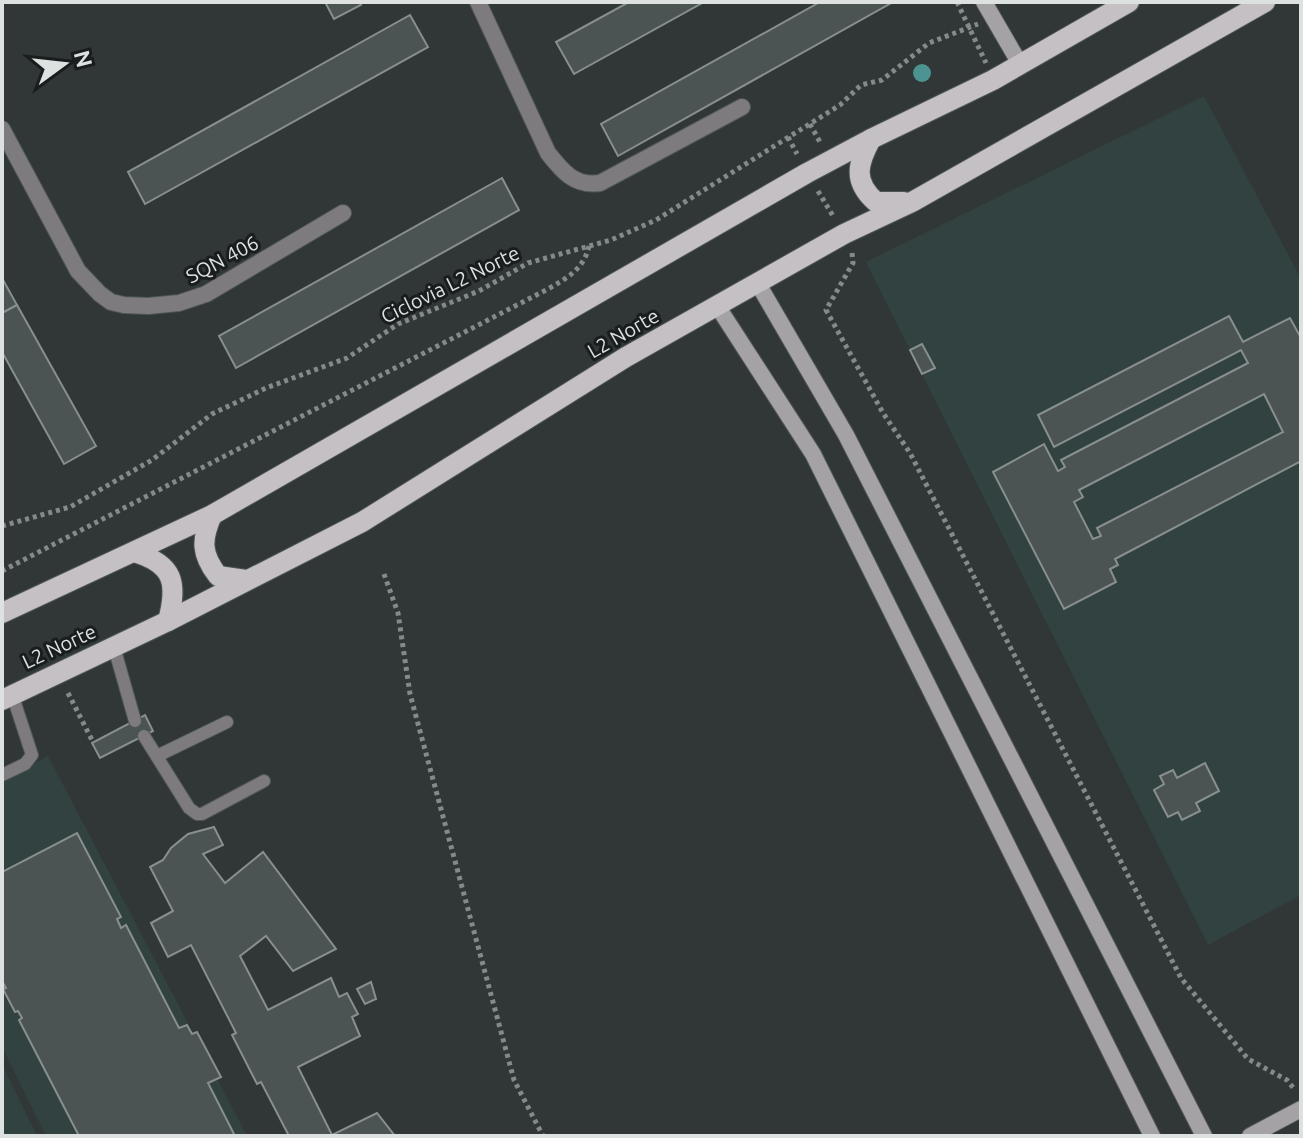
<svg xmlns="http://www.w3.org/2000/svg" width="1303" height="1138" font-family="Ubuntu,sans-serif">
	<rect width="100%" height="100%" fill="#303736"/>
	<!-- built -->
	<g fill="#324241">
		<path d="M1204,96L1301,279V895L1208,945L866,262Z"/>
		<path d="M48,756L247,1136H46L2,1047V781Z"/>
		<path d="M2,1064L37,1136H2Z"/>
	</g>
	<!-- building -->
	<g fill="#4c5353" stroke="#878f8f" stroke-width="2" fill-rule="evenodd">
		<path d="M325,2H359L361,5L334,19Z"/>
		<path d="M629,2H704L574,74L556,42Z"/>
		<path d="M820,2H893L618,156L601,124Z"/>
		<path d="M410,15L428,47L145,204L128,172Z"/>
		<path d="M502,178L519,210L236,368L219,336Z"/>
		<path d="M2,278L17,305L2,313Z"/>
		<path d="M17,305L96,446L64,464L2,352V313Z"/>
		<path d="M1229,316L1243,342L1290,318L1301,338V466L1299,462L1115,559L1118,565L1110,569L1116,582L1064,609L993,472L1044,444L1058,471L1065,467L1061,460L1248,363L1241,350L1054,447L1038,415ZM1264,394L1283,432L1097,528L1101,536L1093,539L1074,502L1083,497L1079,490Z"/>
		<path d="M922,344L935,368L922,374L910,350Z"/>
		<path d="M145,715L153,731L100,758L92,743Z"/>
		<path d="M1205,763L1219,791L1196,803L1200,811L1182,820L1178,812L1168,817L1154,790L1164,784L1160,776L1173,770L1177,778Z"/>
		<path d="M214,827L223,845L203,854L225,883L263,852L336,949L293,971L266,936L240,956L268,1010L331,978L339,997L347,993L358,1014L352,1017L360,1036L298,1067L332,1135L377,1113L395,1136H289L261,1082L257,1084L232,1035L236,1033L191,945L168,957L151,923L173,911L150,867L163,860L171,848L188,834Z"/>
		<path d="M77,833L121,917L117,919L121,928L126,925L179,1028L187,1025L192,1034L197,1032L221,1077L208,1083L235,1136H79L19,1020L22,1018L18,1011L15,1012L3,989L6,988L2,981V872Z"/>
		<path d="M371,982L376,999L365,1004L357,989Z"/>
	</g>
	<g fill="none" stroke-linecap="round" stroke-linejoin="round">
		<defs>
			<g id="lane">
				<path d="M114,647L135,721"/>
				<path d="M144,736L189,808L197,814H202L264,781"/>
				<path d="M157,756L227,722"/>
				<path d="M2,775L25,764L32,755L12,694"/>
			</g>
			<g id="street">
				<path d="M478,2L548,153C562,171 575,187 600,183L742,107"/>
				<path d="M2,129L78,271L100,294L111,302L124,305L148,306L179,303L206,294L343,213"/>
			</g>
			<g id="secondary">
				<path d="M984,2L1020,64"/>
				<path d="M757,282L846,435L1204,1136"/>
				<path d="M718,307L813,454L1152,1136"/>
				<path d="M1250,1136L1301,1109"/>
			</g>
			<g id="primary">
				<path d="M871,139C858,163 852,181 876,202H904"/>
				<path d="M212,515C201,540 201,554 218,576L246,580"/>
				<path d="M134,552C174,564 178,583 168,621"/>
				<path d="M2,613L212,515L807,173L871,139L993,80L1129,2"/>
				<path d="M2,700L168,621L362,522L626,357L844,234L912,202L1265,2"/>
			</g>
		</defs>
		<!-- lane casing -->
		<use href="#lane" stroke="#4f5655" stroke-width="14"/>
		<!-- street casing -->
		<use href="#street" stroke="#4f5655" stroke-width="18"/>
		<!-- secondary casing -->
		<use href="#secondary" stroke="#4f5655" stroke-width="18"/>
		<!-- primary casing -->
		<use href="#primary" stroke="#4f5655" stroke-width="22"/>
		<!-- path -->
		<g stroke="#848a89" stroke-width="5" stroke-dasharray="4 4" stroke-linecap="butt">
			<path d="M957,2L986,63"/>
			<path d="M810,124L821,144"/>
			<path d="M788,137L797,154"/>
			<path d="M818,191L833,216"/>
			<path d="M852,253L853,263L826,310L883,413L910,453L1181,978L1248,1059L1287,1080L1295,1090"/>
			<path d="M2,526L70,507L152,460L212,414L266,388L347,358L398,324L479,291L528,263L611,240L656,220L840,105L861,85L882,80L929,43L978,24"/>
			<path d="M2,571L548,289C567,278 584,269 589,246"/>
			<path d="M384,574L398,613L410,694L514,1080L543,1136"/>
			<path d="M68,693L93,742"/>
		</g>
		<!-- lane -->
		<use href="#lane" stroke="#7d7b7d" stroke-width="12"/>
		<!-- street -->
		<use href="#street" stroke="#7d7b7d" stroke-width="16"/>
		<!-- secondary -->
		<use href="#secondary" stroke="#a5a2a5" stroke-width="16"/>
		<!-- primary -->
		<use href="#primary" stroke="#c5c0c4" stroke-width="20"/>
	</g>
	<!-- trees -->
	<circle fill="#4d9391" cx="922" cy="73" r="9"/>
	<g text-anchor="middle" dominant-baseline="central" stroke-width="6" stroke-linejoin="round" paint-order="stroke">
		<!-- street labels -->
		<g font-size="20" fill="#dde2e1" stroke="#1a1d1d">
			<text transform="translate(222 259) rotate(-28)">SQN 406</text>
			<text transform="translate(450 284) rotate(-26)">Ciclovia L2 Norte</text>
			<text transform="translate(623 333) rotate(-30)">L2 Norte</text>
			<text transform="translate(59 646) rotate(-25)">L2 Norte</text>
		</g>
	</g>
	<!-- border -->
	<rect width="1303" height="1138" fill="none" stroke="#dde2e1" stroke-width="8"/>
	<!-- north arrow -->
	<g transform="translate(64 64) rotate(75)" stroke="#1a1d1d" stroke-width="6" paint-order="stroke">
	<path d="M0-6L14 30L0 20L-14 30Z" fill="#dde2e1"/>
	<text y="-12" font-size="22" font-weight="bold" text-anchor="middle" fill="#dde2e1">N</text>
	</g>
</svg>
